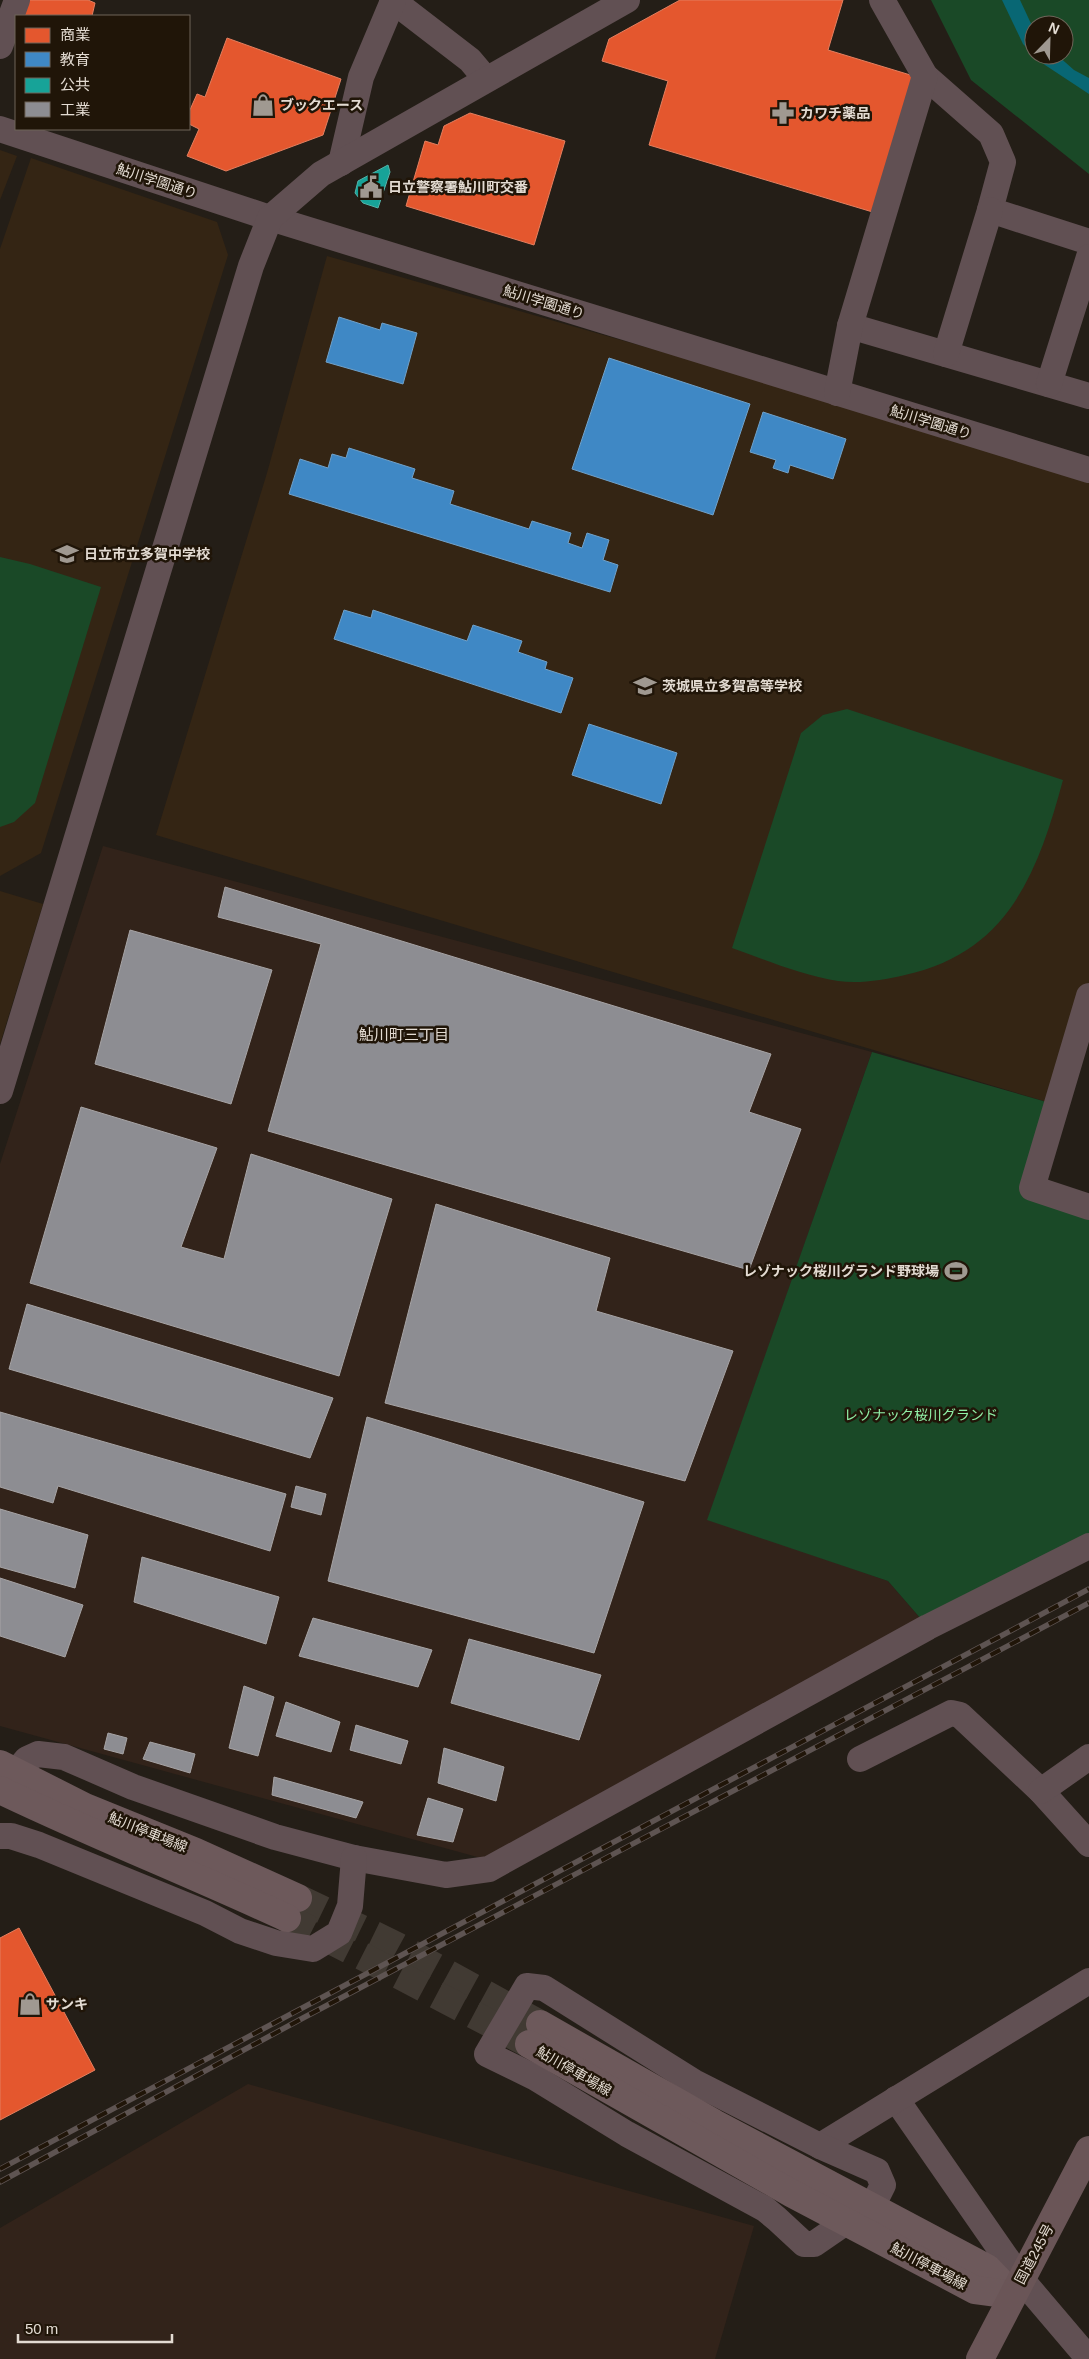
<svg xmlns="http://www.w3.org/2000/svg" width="1089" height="2359" font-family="Arial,'Noto Sans JP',sans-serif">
	<rect width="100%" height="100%" fill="#241e17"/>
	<!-- industrial -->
	<g fill="#32231a">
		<path d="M103,846L872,1052L708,1519L888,1581L928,1627L492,1861L0,1726V1164Z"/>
		<path d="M248,2084L754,2226L715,2359H0V2228Z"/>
	</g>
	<!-- built -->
	<g fill="#342514">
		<path d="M0,150L17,156L0,200Z"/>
		<path d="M31,158L217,222L228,255L41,853L0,876V249Z"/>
		<path d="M327,256L1089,474V1002L1057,1105L156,835L267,473Z"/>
		<path d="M0,891L43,904L0,1044Z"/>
	</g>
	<!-- green -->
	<g fill="#1a4927" fill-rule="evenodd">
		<path d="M931,0H1089V174L971,80ZM1034,25H1064V55H1034Z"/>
		<path d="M0,557L30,564L101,587L35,803L14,822L0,827Z"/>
		<path d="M847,709L1063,780C1038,872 1009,952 905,975C883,980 860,984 838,981C801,975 766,960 732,948L801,733L823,715Z"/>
		<path d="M872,1052L1057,1105L1033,1188L1089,1207V1546L928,1627L888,1581L707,1520Z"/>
	</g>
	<!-- water -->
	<g fill="#086774">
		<path d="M1002,0H1020L1034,30V55L1023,44Z"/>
		<path d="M1034,55H1057L1074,70L1089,78V94L1045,65Z"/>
	</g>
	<!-- shops -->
	<g fill="#e4572e" stroke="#e47f5f">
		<path d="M29,0H88L95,3L92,16H23Z"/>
		<path d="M680,0H843L828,50L917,77L876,213L649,145L668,81L602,61L609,39Z"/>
		<path d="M227,38L341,79L323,135L226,171L187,156L199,129L189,124V112L197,94L205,97Z"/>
		<path d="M470,113L565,141L534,245L406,206L425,141L438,145L444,126Z"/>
		<path d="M19,1928L95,2070L0,2120V1938Z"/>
	</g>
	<!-- schools -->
	<g fill="#3f88c5" stroke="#70a1c9">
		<path d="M339,317L380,330L382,323L417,333L403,384L326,362Z"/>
		<path d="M609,358L750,404L713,515L572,469Z"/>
		<path d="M763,412L846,439L833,479L790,465L788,473L773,468L776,460L750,452Z"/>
		<path d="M349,448L415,469L412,478L454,491L450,504L529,529L532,521L571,533L568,543L582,548L587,533L609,540L603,560L618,565L610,592L289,494L300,459L328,468L332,454L346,458Z"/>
		<path d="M344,610L371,618L373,610L467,641L473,625L522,641L518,652L547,662L545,669L573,678L561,713L334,639Z"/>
		<path d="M589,724L677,753L661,804L572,775Z"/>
	</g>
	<!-- public -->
	<path fill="#17a398" stroke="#54b4a9" d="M388,165L390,172L378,208L363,203L355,193L358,181Z"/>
	<!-- industry -->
	<g fill="#8d8d92" stroke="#a7a4a5">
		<path d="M225,887L771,1054L749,1112L801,1129L749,1270L268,1131L321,944L218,917Z"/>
		<path d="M130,930L272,970L231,1104L95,1064Z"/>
		<path d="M81,1107L217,1148L181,1247L224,1259L251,1154L392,1199L339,1376L30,1283Z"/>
		<path d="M436,1204L610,1258L596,1311L733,1351L685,1481L385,1403Z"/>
		<path d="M27,1304L333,1398L310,1458L9,1369Z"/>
		<path d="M0,1412L286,1494L270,1551L58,1486L53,1503L0,1487Z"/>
		<path d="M367,1417L644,1502L594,1653L328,1581Z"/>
		<path d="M296,1486L326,1494L321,1515L291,1507Z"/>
		<path d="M0,1509L88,1535L75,1588L0,1567Z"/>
		<path d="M142,1557L279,1597L266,1644L134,1602Z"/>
		<path d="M0,1578L83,1605L65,1657L0,1636Z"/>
		<path d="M313,1618L432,1650L418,1687L299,1656Z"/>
		<path d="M469,1639L601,1675L579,1740L451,1703Z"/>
		<path d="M244,1686L274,1697L258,1756L229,1748Z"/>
		<path d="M286,1702L340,1722L331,1752L276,1736Z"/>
		<path d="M356,1725L408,1741L401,1764L350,1750Z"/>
		<path d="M108,1733L127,1738L123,1754L104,1749Z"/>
		<path d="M150,1742L195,1754L190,1773L143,1759Z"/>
		<path d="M444,1748L504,1767L496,1801L438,1783Z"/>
		<path d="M274,1777L363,1802L356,1818L272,1795Z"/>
		<path d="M428,1798L463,1809L453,1842L417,1835Z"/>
	</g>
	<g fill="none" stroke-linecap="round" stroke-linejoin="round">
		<!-- major-tunnel -->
		<g stroke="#413a33" stroke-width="28" stroke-dasharray="28 14" stroke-linecap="butt">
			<path d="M298,1898L397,1946L540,2024"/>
			<path d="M287,1918L401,1976L529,2044"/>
		</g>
		<!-- minor -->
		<g stroke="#615053" stroke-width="26">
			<path d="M392,0L470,60L486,79"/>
			<path d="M0,46L17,0"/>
			<path d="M925,76L991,134L1003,162L990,210L1089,242"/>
			<path d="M0,129L270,218L1089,470"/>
			<path d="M341,163L361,77L393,1"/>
			<path d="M850,326L1089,396"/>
			<path d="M946,354L990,210"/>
			<path d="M1049,384L1089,257"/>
			<path d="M837,393L850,326L925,76L882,0"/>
			<path d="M1089,996L1032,1188L1089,1207"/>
			<path d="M0,1091L251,266L270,218L321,174L627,0"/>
			<path d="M860,1759L951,1713L960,1715L1041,1791L1089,1844"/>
			<path d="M16,1772L27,1759L38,1754L64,1757L133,1787L275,1837L354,1858L446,1875L489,1869L928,1627L1089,1546"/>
			<path d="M1041,1791L1089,1757"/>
			<path d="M0,1836H11L39,1845L205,1913L240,1931L276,1943L313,1949L339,1933L350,1906L354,1858"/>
			<path d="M896,2099L1021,2279L1089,2359"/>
			<path d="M820,2146L1089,1981"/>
			<path d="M846,2222L814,2244H804L777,2219L765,2209L627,2134L534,2077L487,2054L527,1986L544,1988L694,2082L820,2146L877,2171L883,2185L872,2207"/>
		</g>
		<!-- major -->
		<g stroke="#6d595b" stroke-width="28">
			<path d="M0,1764L85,1807L196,1852L298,1898"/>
			<path d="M0,1790C94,1835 192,1874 287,1918"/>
			<path d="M540,2024L714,2123L987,2268L1013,2295"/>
			<path d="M529,2044L791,2193L975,2290L1013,2295"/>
		</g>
		<!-- highway -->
		<path stroke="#6a5557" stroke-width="28" d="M980,2359L1089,2150"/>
		<defs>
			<g id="rail">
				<path d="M0,2169L1089,1589"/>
				<path d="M0,2182L303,2018L1089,1603"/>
			</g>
		</defs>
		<!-- rail casing -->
		<use href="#rail" stroke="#5e5452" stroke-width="5.5"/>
		<!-- rail -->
		<use href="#rail" stroke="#201508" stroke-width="4" stroke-dasharray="11" stroke-linecap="butt"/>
	</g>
	<!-- icons -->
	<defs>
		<symbol id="shop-bare" viewBox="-9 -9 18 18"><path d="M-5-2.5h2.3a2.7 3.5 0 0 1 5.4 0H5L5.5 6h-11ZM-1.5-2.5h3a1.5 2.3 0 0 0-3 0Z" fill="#a09991" stroke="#201508" stroke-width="2.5" paint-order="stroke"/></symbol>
		<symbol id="pharmacy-bare" viewBox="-9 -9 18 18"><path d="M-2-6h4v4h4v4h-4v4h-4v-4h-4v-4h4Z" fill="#a09991" stroke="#201508" stroke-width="2.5" paint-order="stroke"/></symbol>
		<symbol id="civic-bare" viewBox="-9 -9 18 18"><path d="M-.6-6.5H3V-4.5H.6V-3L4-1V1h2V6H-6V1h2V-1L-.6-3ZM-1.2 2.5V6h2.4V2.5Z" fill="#a09991" stroke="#201508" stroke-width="2.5" paint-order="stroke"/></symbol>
		<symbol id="school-bare" viewBox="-9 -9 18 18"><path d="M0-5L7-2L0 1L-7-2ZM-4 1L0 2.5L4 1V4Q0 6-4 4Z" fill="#a09991" stroke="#201508" stroke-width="2.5" paint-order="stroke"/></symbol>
		<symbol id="stadium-bare" viewBox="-9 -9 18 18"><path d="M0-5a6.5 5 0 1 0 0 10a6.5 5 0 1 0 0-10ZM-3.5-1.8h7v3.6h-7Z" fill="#a09991" stroke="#201508" stroke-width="2.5" paint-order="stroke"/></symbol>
	</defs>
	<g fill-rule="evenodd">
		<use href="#shop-bare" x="247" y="89" width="32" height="32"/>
		<use href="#pharmacy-bare" x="767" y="97" width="32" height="32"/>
		<use href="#civic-bare" x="355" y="171" width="32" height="32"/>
		<use href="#school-bare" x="51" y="538" width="32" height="32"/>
		<use href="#school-bare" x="629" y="670" width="32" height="32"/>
		<use href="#stadium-bare" x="940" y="1255" width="32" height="32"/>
		<use href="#shop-bare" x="14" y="1988" width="32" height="32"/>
	</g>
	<g text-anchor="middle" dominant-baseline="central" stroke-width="5" stroke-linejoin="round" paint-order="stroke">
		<!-- poi labels -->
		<g font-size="14" font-weight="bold" fill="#e3dbd2" stroke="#201508" text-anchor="start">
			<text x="280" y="105">ブックエース</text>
			<text x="800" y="113">カワチ薬品</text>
			<text x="388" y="187">日立警察署鮎川町交番</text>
			<text x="84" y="554">日立市立多賀中学校</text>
			<text x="662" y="686">茨城県立多賀高等学校</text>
			<text x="939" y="1271" text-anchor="end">レゾナック桜川グランド野球場</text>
			<text x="46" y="2004">サンキ</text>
		</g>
		<!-- street labels -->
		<g font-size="14" fill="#e3dbd2" stroke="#201508">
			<text transform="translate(157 181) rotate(18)">鮎川学園通り</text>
			<text transform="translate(544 302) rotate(17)">鮎川学園通り</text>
			<text transform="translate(931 422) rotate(17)">鮎川学園通り</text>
			<text transform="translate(148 1832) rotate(22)">鮎川停車場線</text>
			<text transform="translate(574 2071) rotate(30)">鮎川停車場線</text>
			<text transform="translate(1034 2254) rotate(-62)">国道245号</text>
			<text transform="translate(929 2266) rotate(28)">鮎川停車場線</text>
		</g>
		<!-- park labels -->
		<g font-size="14" fill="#90efa6" stroke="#201508">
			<text x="921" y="1415">レゾナック桜川グランド</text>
		</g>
		<!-- neighbourhood labels -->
		<g font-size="15" fill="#e3dbd2" stroke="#201508">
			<text x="404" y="1034">鮎川町三丁目</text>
		</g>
	</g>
	<!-- legend -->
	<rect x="15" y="15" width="175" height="115" fill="#201508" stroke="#6e6459"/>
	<rect x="25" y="28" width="25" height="15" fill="#e4572e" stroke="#6e6459"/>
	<text x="60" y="40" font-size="15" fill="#e3dbd2">商業</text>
	<rect x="25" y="52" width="25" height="15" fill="#3f88c5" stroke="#6e6459"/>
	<text x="60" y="65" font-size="15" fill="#e3dbd2">教育</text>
	<rect x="25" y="78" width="25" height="15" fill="#17a398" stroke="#6e6459"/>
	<text x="60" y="90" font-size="15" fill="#e3dbd2">公共</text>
	<rect x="25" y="102" width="25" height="15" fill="#8d8d92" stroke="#6e6459"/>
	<text x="60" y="115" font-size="15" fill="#e3dbd2">工業</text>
	<!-- north arrow -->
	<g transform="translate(1049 40) rotate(23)"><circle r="24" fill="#201508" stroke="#6e6459"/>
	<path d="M0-4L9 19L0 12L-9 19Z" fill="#a09991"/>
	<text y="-8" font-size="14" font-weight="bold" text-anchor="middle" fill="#e3dbd2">N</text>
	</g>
	<!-- scale -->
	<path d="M18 2334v8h154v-8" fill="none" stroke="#e3dbd2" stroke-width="2.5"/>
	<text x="25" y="2334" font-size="15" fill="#e3dbd2" stroke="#201508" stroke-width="4" paint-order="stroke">50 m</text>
</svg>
